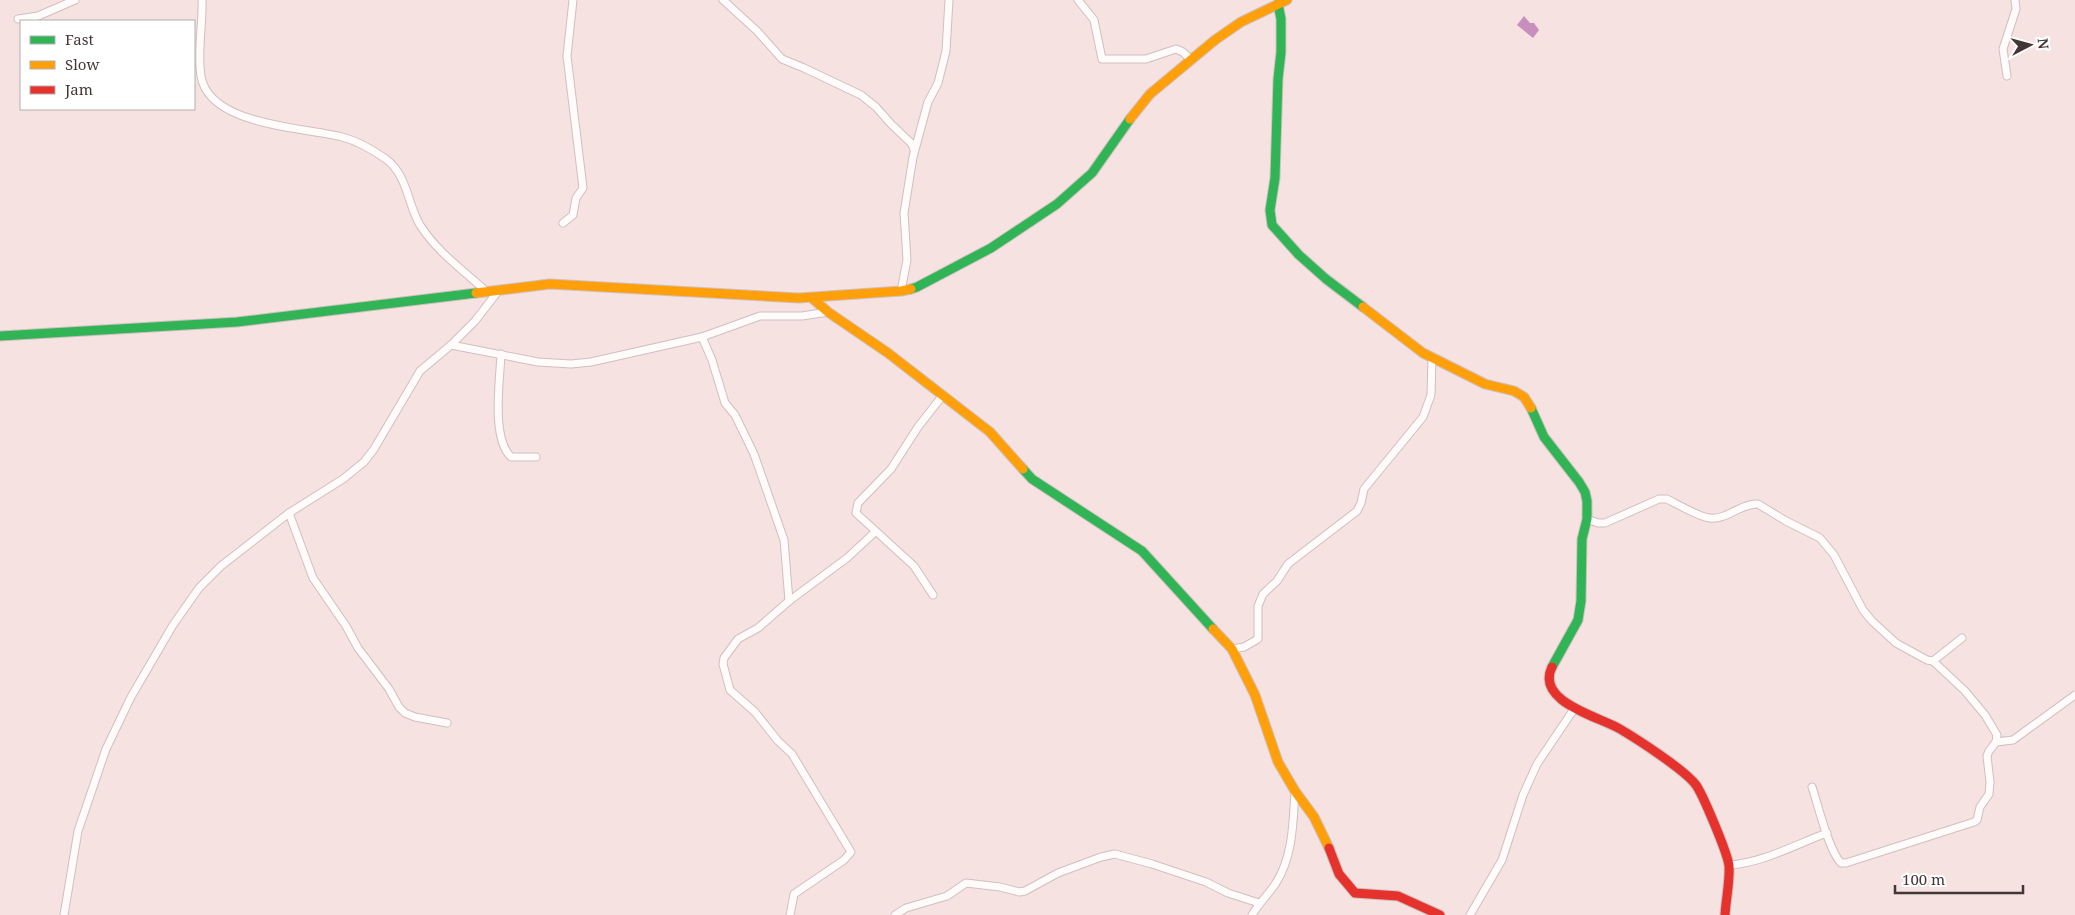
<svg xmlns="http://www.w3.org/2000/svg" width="2075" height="915" font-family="'Noto Serif',serif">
	<rect width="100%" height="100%" fill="#f5e2e1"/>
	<!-- water -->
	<path fill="#c88fbe" d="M1524,16L1530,23H1534L1539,30L1533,38L1517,25Z"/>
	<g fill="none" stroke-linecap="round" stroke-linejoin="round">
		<defs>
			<g id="street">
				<path d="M202,0C203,25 197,51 201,76C209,126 304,127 342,137C358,141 373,150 386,159C408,176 407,203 420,225C437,252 464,271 487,292"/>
				<path d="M723,0L757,31L782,59L804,68L861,95L876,107L891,124L912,144L914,150"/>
				<path d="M1078,0L1094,20L1102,59H1146L1176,49L1183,52L1191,60"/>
				<path d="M18,19L38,16L75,0"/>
				<path d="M2007,76L2003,49L2016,9L2015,0"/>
				<path d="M563,223L573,215L576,198L583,188L567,56L573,0"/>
				<path d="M901,291L907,260L904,213L913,157L928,102L938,83L946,51L949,0"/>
				<path d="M702,337L712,360L725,403L735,415L754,454L784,540L789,601"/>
				<path d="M451,345L538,362L571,364L591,362L702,337L760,316H802L828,312"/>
				<path d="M501,354C500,380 491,438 511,457H536"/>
				<path d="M289,513L313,578L346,626L358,648L389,689L399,707L405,713L415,717L447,723"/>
				<path d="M1587,519L1598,523H1605L1659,499H1667C1677,504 1701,518 1710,518C1727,520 1741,503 1758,504L1786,521L1820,538L1834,555L1863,610L1872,621L1896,643L1927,660L1933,661L1962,638"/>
				<path d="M933,595L914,566L856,513L858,503L891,469L918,427L943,395"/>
				<path d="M1232,649L1244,647L1258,639V606L1263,594L1277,581L1288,564L1357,511L1361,503L1364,489L1423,417L1431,395L1432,357"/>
				<path d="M1996,742L2013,740L2075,695"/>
				<path d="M1812,787C1818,805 1829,851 1841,863H1846L1974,822L1977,820L1980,807L1989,794L1990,782L1987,756L1989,751L1996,742L1997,735L1985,715L1965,691L1933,661"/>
				<path d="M1729,865C1763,863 1796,844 1827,833"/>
				<path d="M64,915L78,831L106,749L131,697L173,625L199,588L221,566L289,513L343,479L364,462L374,449L420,371L451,345L475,321L499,290"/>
				<path d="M790,915L794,894L844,860L851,852L792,754L778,741L755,712L730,690L723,664L724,658L738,639L758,628L789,601L847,558L875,532"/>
				<path d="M895,915L906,908L947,896L966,883L1000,887L1019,892L1025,891L1058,873L1101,857L1115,854L1152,864L1206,882L1228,893L1259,903"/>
				<path d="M1252,915C1259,903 1268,895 1276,883C1293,856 1293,823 1295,791"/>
				<path d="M1470,915L1502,860L1523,795L1537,764L1574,709"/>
			</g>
			<g id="fast">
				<path d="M1278,4L1281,19V52L1278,79L1275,178L1270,210L1272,225L1299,255L1326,279L1363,307"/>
				<path d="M911,289L917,287L991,248L1057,204L1092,173L1130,119"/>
				<path d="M0,336L237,322L476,293"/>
				<path d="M1531,408L1544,437L1579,482L1585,492L1587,501V519L1582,539L1581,601L1578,620L1552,667"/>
				<path d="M1023,469L1032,479L1142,551L1213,629"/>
			</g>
			<g id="slow">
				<path d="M1130,119L1150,94L1215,40L1241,22L1287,0"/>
				<path d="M476,293L550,284L799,298L901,291L911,289"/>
				<path d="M812,298L828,312L888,353L990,432L1023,469"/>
				<path d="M1363,307L1423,353L1485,384L1514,391L1524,397L1531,408"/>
				<path d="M1213,629L1232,649L1255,695L1278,762L1295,791L1314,817L1329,848"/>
			</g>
			<g id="jam">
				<path d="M1552,667C1535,702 1600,717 1620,729C1637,739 1685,770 1696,785C1703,795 1728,854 1729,866C1730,881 1726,899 1725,915"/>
				<path d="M1329,848L1339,874L1355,893L1398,896L1440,915"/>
			</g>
		</defs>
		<!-- street casing -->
		<use href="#street" stroke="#cfc0bf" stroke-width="9"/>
		<!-- fast casing -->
		<use href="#fast" stroke="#cfc0bf" stroke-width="11"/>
		<!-- slow casing -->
		<use href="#slow" stroke="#cfc0bf" stroke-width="11"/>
		<!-- jam casing -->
		<use href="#jam" stroke="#cfc0bf" stroke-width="11"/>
		<!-- street -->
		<use href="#street" stroke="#fefbfa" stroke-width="7"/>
		<!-- fast -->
		<use href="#fast" stroke="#30b455" stroke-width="9"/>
		<!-- slow -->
		<use href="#slow" stroke="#ff9f0a" stroke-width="9"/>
		<!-- jam -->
		<use href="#jam" stroke="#e5322d" stroke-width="9"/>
	</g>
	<!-- legend -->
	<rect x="20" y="20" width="175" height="90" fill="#ffffff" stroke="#b4afaf"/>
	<rect x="30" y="36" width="25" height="8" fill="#30b455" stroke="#b4afaf"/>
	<text x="65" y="45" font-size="15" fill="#443636">Fast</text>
	<rect x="30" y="61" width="25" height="8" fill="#ff9f0a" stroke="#b4afaf"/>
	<text x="65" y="70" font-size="15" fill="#443636">Slow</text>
	<rect x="30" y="86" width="25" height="8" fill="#e5322d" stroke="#b4afaf"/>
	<text x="65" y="95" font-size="15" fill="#443636">Jam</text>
	<!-- north arrow -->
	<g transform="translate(2030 45) rotate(84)" stroke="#ffffff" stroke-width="4" paint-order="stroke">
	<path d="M0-4L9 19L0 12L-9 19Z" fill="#443636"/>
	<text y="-8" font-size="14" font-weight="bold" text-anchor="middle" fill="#443636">N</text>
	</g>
	<!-- scale -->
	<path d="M1895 885v8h128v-8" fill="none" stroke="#443636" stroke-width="2.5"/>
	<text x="1902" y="885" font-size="15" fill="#443636" stroke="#ffffff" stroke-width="4" paint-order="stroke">100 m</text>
</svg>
